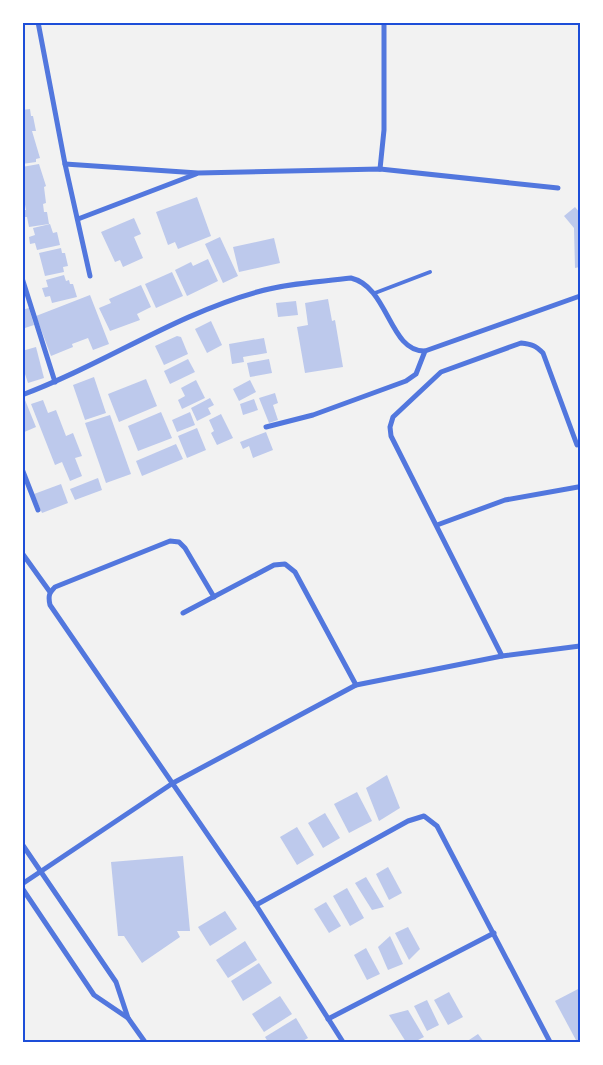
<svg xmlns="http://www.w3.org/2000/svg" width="603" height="1065" font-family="Overpass,sans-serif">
	<rect width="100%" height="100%" fill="#f2f2f2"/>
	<!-- building -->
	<g fill="#bdc9ec">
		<path d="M30,109L31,116H33L36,131H32L40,158L36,159V162L22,164V110Z"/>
		<path d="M39,164L46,186L44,187L46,203L43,204L44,212H47L49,224L29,227L27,217H24L23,210H26L22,188V167Z"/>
		<path d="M197,197L211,236L178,249L175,242L168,245L156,212Z"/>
		<path d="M575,207L580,213V267L575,268L574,228L564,216Z"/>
		<path d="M134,218L141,234L134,237L143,258L123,267L120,260L115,262L101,232Z"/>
		<path d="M50,224L53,233L57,232L60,245L37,250L35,243L30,244L29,237L35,235L33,228Z"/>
		<path d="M220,237L238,276L223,283L205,244Z"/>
		<path d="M274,238L280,263L239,272L233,247Z"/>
		<path d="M61,248L62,253H65L68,266L63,267L64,272L45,276L39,253Z"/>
		<path d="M208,259L218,281L187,296L175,270L191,262L193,266Z"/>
		<path d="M172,272L183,296L156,308L145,284Z"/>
		<path d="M64,275L66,281L69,280L70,284H73L77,297L52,303L50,296L45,297L42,288L48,287L46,280Z"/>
		<path d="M141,285L151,307L137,314L140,320L110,331L99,308L111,303L109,299Z"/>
		<path d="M90,295L109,344L93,350L88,338L72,344L73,347L51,356L36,316Z"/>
		<path d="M328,299L332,321L335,320L343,367L305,373L297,327L308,325L305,303Z"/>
		<path d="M296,301L298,315L278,317L276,303Z"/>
		<path d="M29,308L34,325L22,329V310Z"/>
		<path d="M211,321L222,345L207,353L195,329Z"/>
		<path d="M177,336L181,337L188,354L164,365L155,346Z"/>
		<path d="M264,338L267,353L243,357L244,362L232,364L229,344Z"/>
		<path d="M36,347L44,378L28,383L22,365V351Z"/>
		<path d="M188,359L195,372L170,384L164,371Z"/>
		<path d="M269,359L272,373L250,377L247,363Z"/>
		<path d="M94,377L106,413L85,420L73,385Z"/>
		<path d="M146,379L157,406L119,422L108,394Z"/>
		<path d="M196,380L205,398L182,409L178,400L185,396L181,388Z"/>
		<path d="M250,380L256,392L239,401L233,389Z"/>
		<path d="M275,393L278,403L273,405L278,420L269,423L259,398Z"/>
		<path d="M210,398L214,405L208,408L211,414L197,421L191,408Z"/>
		<path d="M254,399L258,410L243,415L240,404Z"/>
		<path d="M25,400L36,427L22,433V401Z"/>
		<path d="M43,400L48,413L56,410L66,436L73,433L82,456L75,458L82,476L70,481L62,462L55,465L31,404Z"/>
		<path d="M161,412L172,438L138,451L128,426Z"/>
		<path d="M190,412L195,425L177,432L172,420Z"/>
		<path d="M221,414L233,438L217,445L211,433L214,431L209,420Z"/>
		<path d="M110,415L131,474L106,483L85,423Z"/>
		<path d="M197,428L206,450L187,458L178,436Z"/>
		<path d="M266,432L273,450L253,458L249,446L243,449L240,442Z"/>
		<path d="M176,444L183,459L142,476L136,461Z"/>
		<path d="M98,478L102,490L75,500L70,489Z"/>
		<path d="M61,484L68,503L42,513L34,494Z"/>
		<path d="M387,775L400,808L379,821L366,788Z"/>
		<path d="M357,792L372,821L349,833L334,804Z"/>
		<path d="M325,813L340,838L323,848L308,823Z"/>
		<path d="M297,827L314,855L297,865L280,837Z"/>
		<path d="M183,856L190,931H177L180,937L142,963L124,936H118L111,862Z"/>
		<path d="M388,867L402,893L389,900L376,874Z"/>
		<path d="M366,877L384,907L372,910L355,883Z"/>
		<path d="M347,888L364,918L350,926L333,896Z"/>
		<path d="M326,902L341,926L329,933L314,909Z"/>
		<path d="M225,911L237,929L210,946L198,927Z"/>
		<path d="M408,927L420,949L409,960L395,933Z"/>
		<path d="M390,936L403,964L388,970L378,947Z"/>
		<path d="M245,941L257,960L228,978L216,960Z"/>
		<path d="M366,948L380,974L367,980L354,955Z"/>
		<path d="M259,963L272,983L243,1001L231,981Z"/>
		<path d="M580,988V1042H577L555,1001Z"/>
		<path d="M449,992L463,1017L448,1025L434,1000Z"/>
		<path d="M280,996L292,1014L264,1032L252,1014Z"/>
		<path d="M427,1000L439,1025L427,1031L414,1006Z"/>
		<path d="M408,1010L424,1037L414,1042H406L389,1015Z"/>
		<path d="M296,1018L308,1038L301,1042H268L265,1037Z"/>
		<path d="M478,1034L484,1042H466Z"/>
	</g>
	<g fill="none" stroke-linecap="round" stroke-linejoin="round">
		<!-- service -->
		<path stroke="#5277de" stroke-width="4" d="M375,293L430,272"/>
		<!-- minor -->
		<g stroke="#5277de" stroke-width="5">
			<path d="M38,22L65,164L90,276"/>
			<path d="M65,164L198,173L380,169L558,188"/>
			<path d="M380,169L384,130V22"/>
			<path d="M78,219L196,174"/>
			<path d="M22,278L55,382"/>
			<path d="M22,395C103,365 174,315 257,292C287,283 321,282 351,278C389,287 389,352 425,351L580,296"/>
			<path d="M266,427L313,415L406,381L416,374L425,351"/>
			<path d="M22,469L38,510"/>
			<path d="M437,525L505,500L578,487"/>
			<path d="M22,553L50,592"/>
			<path d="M214,597L185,548L179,542L170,541L55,587C49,593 48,596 50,605L256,905L343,1042"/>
			<path d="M183,613L274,565L285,564L295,572L356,685"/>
			<path d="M502,656L391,436L390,427L393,417L441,372L521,343C532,344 536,346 543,353L577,445"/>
			<path d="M22,844L116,982L128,1018L145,1042"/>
			<path d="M22,884L173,783L356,685L502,656L580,646"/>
			<path d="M22,888L94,995L128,1018"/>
			<path d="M256,905L408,821L424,816L437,826L550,1042"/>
			<path d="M328,1019L494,933"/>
		</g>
	</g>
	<!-- border -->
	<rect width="603" height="1065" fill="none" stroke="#ffffff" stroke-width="48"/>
	<rect x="24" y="24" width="555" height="1017" fill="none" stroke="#1d4ed8" stroke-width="2"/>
</svg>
